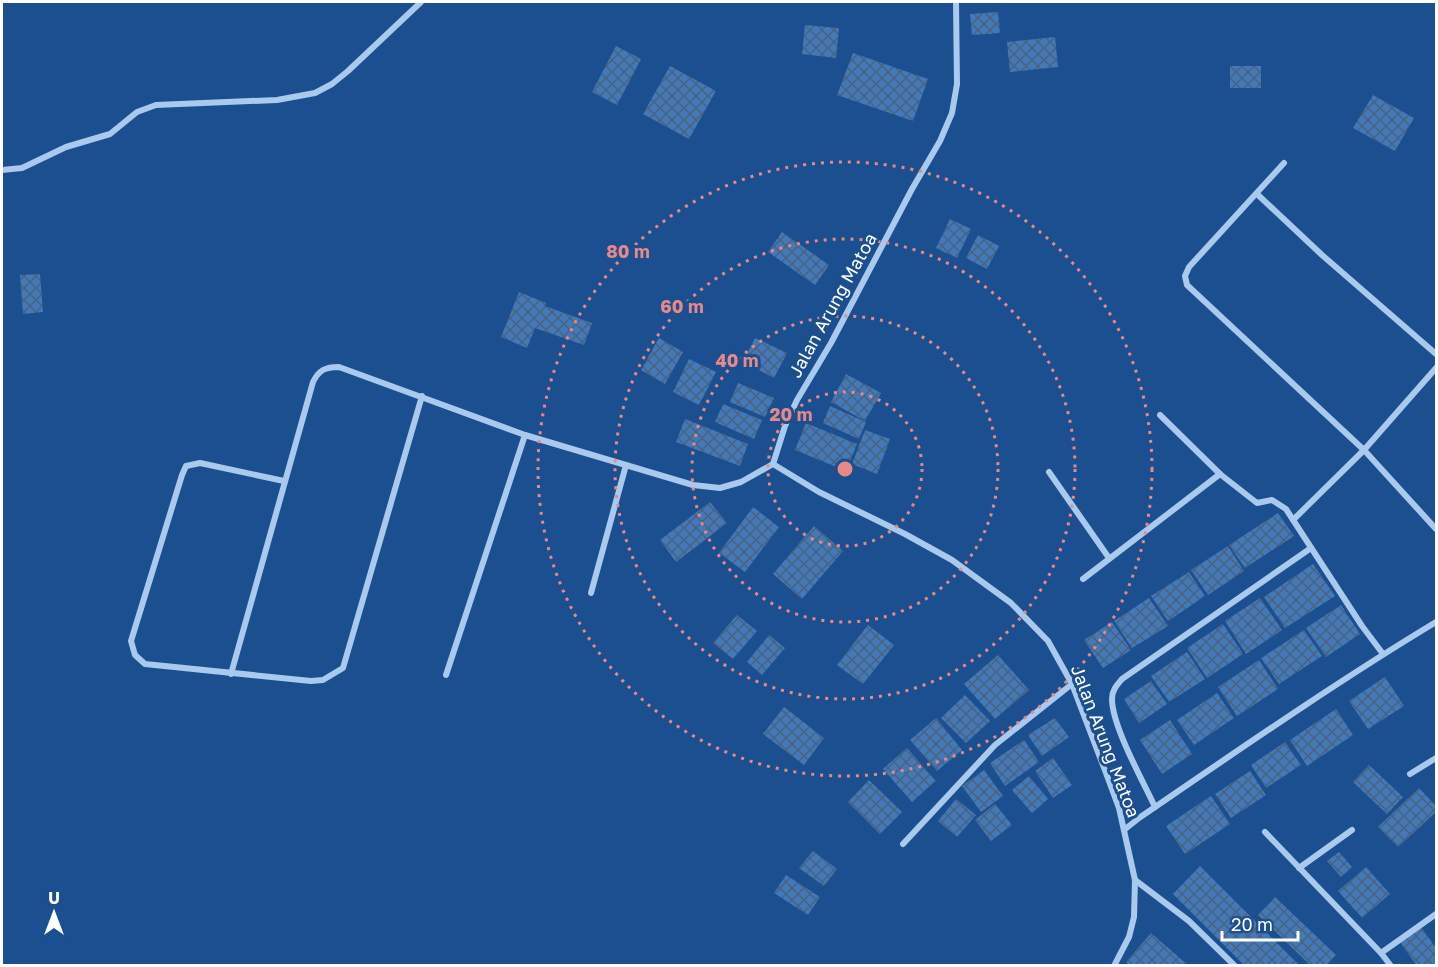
<svg xmlns="http://www.w3.org/2000/svg" width="1438" height="967" font-family="'Golos Text',sans-serif">
	<defs>
		<pattern id="building-cross-hatch" width="8" height="8" patternUnits="userSpaceOnUse" patternTransform="scale(1.5)"><rect width="8" height="8" fill="#4478b7"/><path d="M0 0l8 8M0 8l8-8" fill="none" stroke="#486282"/></pattern>
	</defs>
	<rect width="100%" height="100%" fill="#1b4f8f"/>
	<!-- building -->
	<g fill="url(#building-cross-hatch)">
		<path d="M998,12L1000,33L972,35L970,14Z"/>
		<path d="M805,25L839,28L836,58L802,54Z"/>
		<path d="M1055,37L1058,67L1010,72L1007,42Z"/>
		<path d="M616,46L641,59L617,105L592,92Z"/>
		<path d="M853,53L928,79L913,121L837,95Z"/>
		<path d="M670,66L716,91L689,139L643,114Z"/>
		<rect x="1230" y="66" width="31" height="22"/>
		<path d="M1373,95L1414,118L1395,151L1353,128Z"/>
		<path d="M950,219L971,229L957,258L936,248Z"/>
		<path d="M782,232L829,265L815,285L768,252Z"/>
		<path d="M978,235L999,246L987,269L966,258Z"/>
		<path d="M40,274L43,312L23,314L20,275Z"/>
		<path d="M519,292L546,303L545,306L592,323L584,345L535,328L527,348L501,337Z"/>
		<path d="M659,338L683,352L665,384L641,370Z"/>
		<path d="M755,338L787,353L774,378L743,362Z"/>
		<path d="M689,359L716,372L699,405L673,392Z"/>
		<path d="M846,374L881,393L865,421L831,402Z"/>
		<path d="M738,383L774,398L765,417L730,402Z"/>
		<path d="M723,404L762,420L754,439L715,422Z"/>
		<path d="M830,406L866,422L859,439L823,423Z"/>
		<path d="M685,419L748,444L740,466L676,442Z"/>
		<path d="M806,423L857,444L846,471L795,450Z"/>
		<path d="M865,430L890,439L877,474L852,464Z"/>
		<path d="M710,502L727,523L676,562L660,540Z"/>
		<path d="M753,507L779,527L745,572L719,553Z"/>
		<path d="M1278,513L1294,536L1245,568L1229,545Z"/>
		<path d="M814,526L843,551L802,599L773,574Z"/>
		<path d="M1228,546L1244,571L1208,595L1191,570Z"/>
		<path d="M1313,564L1335,596L1285,628L1264,597Z"/>
		<path d="M1189,572L1205,596L1168,621L1151,596Z"/>
		<path d="M1149,598L1168,626L1132,648L1114,621Z"/>
		<path d="M1260,598L1282,630L1246,654L1225,621Z"/>
		<path d="M1341,605L1360,634L1326,657L1306,628Z"/>
		<path d="M737,615L757,631L733,659L713,643Z"/>
		<path d="M1112,622L1131,650L1103,668L1084,640Z"/>
		<path d="M1223,624L1243,654L1207,678L1187,648Z"/>
		<path d="M868,625L894,645L863,684L837,665Z"/>
		<path d="M1304,630L1322,656L1279,684L1261,658Z"/>
		<path d="M769,635L785,648L762,675L747,662Z"/>
		<path d="M1187,652L1205,679L1169,702L1151,676Z"/>
		<path d="M998,655L1029,690L995,719L964,684Z"/>
		<path d="M1259,660L1278,689L1237,716L1218,687Z"/>
		<path d="M1385,677L1404,706L1368,729L1349,701Z"/>
		<path d="M1151,681L1167,704L1139,723L1124,699Z"/>
		<path d="M1217,693L1234,718L1194,745L1177,720Z"/>
		<path d="M965,695L990,721L966,743L941,718Z"/>
		<path d="M784,707L824,738L804,765L763,734Z"/>
		<path d="M1336,709L1353,735L1307,766L1290,740Z"/>
		<path d="M936,718L962,750L937,771L910,740Z"/>
		<path d="M1055,718L1069,737L1042,756L1028,735Z"/>
		<path d="M1170,720L1192,754L1162,774L1140,740Z"/>
		<path d="M1024,740L1039,762L1005,786L990,763Z"/>
		<path d="M1285,742L1301,765L1266,788L1251,765Z"/>
		<path d="M907,748L936,781L912,802L883,769Z"/>
		<path d="M1053,758L1072,785L1053,798L1035,771Z"/>
		<path d="M1369,765L1403,797L1387,814L1353,782Z"/>
		<path d="M984,770L1003,796L981,812L962,786Z"/>
		<path d="M1250,771L1266,795L1231,818L1215,794Z"/>
		<path d="M1029,776L1048,799L1032,813L1012,790Z"/>
		<path d="M869,780L902,812L880,834L848,802Z"/>
		<path d="M1419,788L1436,806V812L1398,847L1378,827Z"/>
		<path d="M1211,796L1230,824L1185,854L1166,826Z"/>
		<path d="M956,799L976,815L957,837L938,821Z"/>
		<path d="M995,804L1012,825L991,841L975,820Z"/>
		<path d="M813,851L837,869L824,886L799,868Z"/>
		<path d="M1339,852L1352,867L1341,877L1327,861Z"/>
		<path d="M1200,866L1300,966H1245L1173,894Z"/>
		<path d="M1366,867L1390,894L1362,918L1338,891Z"/>
		<path d="M786,875L820,897L808,915L774,893Z"/>
		<path d="M1275,897L1336,955L1326,966H1311L1258,915Z"/>
		<path d="M1421,927L1436,948V966H1417L1400,942Z"/>
		<path d="M1151,933L1189,966H1130L1126,962Z"/>
	</g>
	<g fill="none" stroke-linecap="round" stroke-linejoin="round">
		<!-- street -->
		<g stroke="#a9c9ee" stroke-width="6">
			<path d="M956,2L957,84L952,113L940,141L912,189L831,343L797,400L785,426L773,464L819,492L905,534L952,560L1011,603L1048,641L1072,684L1106,773L1119,808L1135,880L1134,917L1129,937L1114,966"/>
			<path d="M1284,163L1189,267L1185,276L1187,285L1364,450L1436,529"/>
			<path d="M2,170L22,168L66,147L110,134L137,112L156,105L277,100L315,93L332,84L348,71L421,2"/>
			<path d="M1257,194L1322,255L1436,354"/>
			<path d="M1160,415L1220,474L1257,503L1272,500L1286,509L1362,626L1383,654"/>
			<path d="M1049,472L1109,558"/>
			<path d="M284,481L200,463L186,466L182,475L131,641L135,655L145,664L311,681L323,680L343,668L422,396"/>
			<path d="M1293,520L1364,450L1436,368"/>
			<path d="M1083,579L1220,474"/>
			<path d="M591,593L626,465"/>
			<path d="M231,674L313,382C319,370 325,367 339,367L525,435L693,485L720,488L741,482L773,464"/>
			<path d="M446,675L525,435"/>
			<path d="M1410,774L1436,758"/>
			<path d="M1155,807C1143,781 1112,726 1112,699C1112,690 1117,685 1122,679L1311,548"/>
			<path d="M1124,830L1139,818C1237,751 1335,683 1436,622"/>
			<path d="M1265,832L1381,953"/>
			<path d="M903,844L995,745L1072,684"/>
			<path d="M1299,868L1352,830"/>
			<path d="M1135,880L1189,921L1235,966"/>
			<path d="M1391,966L1381,953L1436,914"/>
		</g>
	</g>
	<!-- distance rings -->
	<g fill="none" stroke="#e88989" stroke-width="3" stroke-dasharray="3 6">
		<circle cx="845" cy="469" r="77"/>
		<circle cx="845" cy="469" r="153"/>
		<circle cx="845" cy="469" r="230"/>
		<circle cx="845" cy="469" r="307"/>
	</g>
	<g text-anchor="middle" dominant-baseline="central" stroke-width="6" stroke-linejoin="round" paint-order="stroke">
		<!-- street labels -->
		<g font-size="18" fill="#fff" stroke="#1b4f8f">
			<text transform="translate(832 305) rotate(-61)">Jalan Arung Matoa</text>
			<text transform="translate(1106 741) rotate(69)">Jalan Arung Matoa</text>
		</g>
	</g>
	<circle cx="845" cy="469" r="9" fill="#e88989" stroke="#1b4f8f" stroke-width="3"/>
	<g font-size="18" text-anchor="middle" font-weight="bold" fill="#e88989" stroke="#1b4f8f" stroke-width="6" stroke-linejoin="round" paint-order="stroke">
		<text x="628" y="258">80 m</text>
		<text x="682" y="313">60 m</text>
		<text x="737" y="367">40 m</text>
		<text x="791" y="421">20 m</text>
	</g>
	<!-- border -->
	<rect width="1438" height="967" fill="none" stroke="#ffffff" stroke-width="6"/>
	<!-- north arrow -->
	<g transform="translate(54 913)" stroke="#1b4f8f" stroke-width="4.5" paint-order="stroke">
	<path d="M0-4.5L10 22L0 15L-10 22Z" fill="#ffffff"/>
	<text y="-9" font-size="16" font-weight="bold" text-anchor="middle" fill="#ffffff">U</text>
	</g>
	<!-- scale -->
	<path d="M1222 931v9h76v-9" fill="none" stroke="#ffffff" stroke-width="3"/>
	<text x="1231" y="931" font-size="18" fill="#ffffff" stroke="#1b4f8f" stroke-width="4.5" paint-order="stroke">20 m</text>
</svg>
